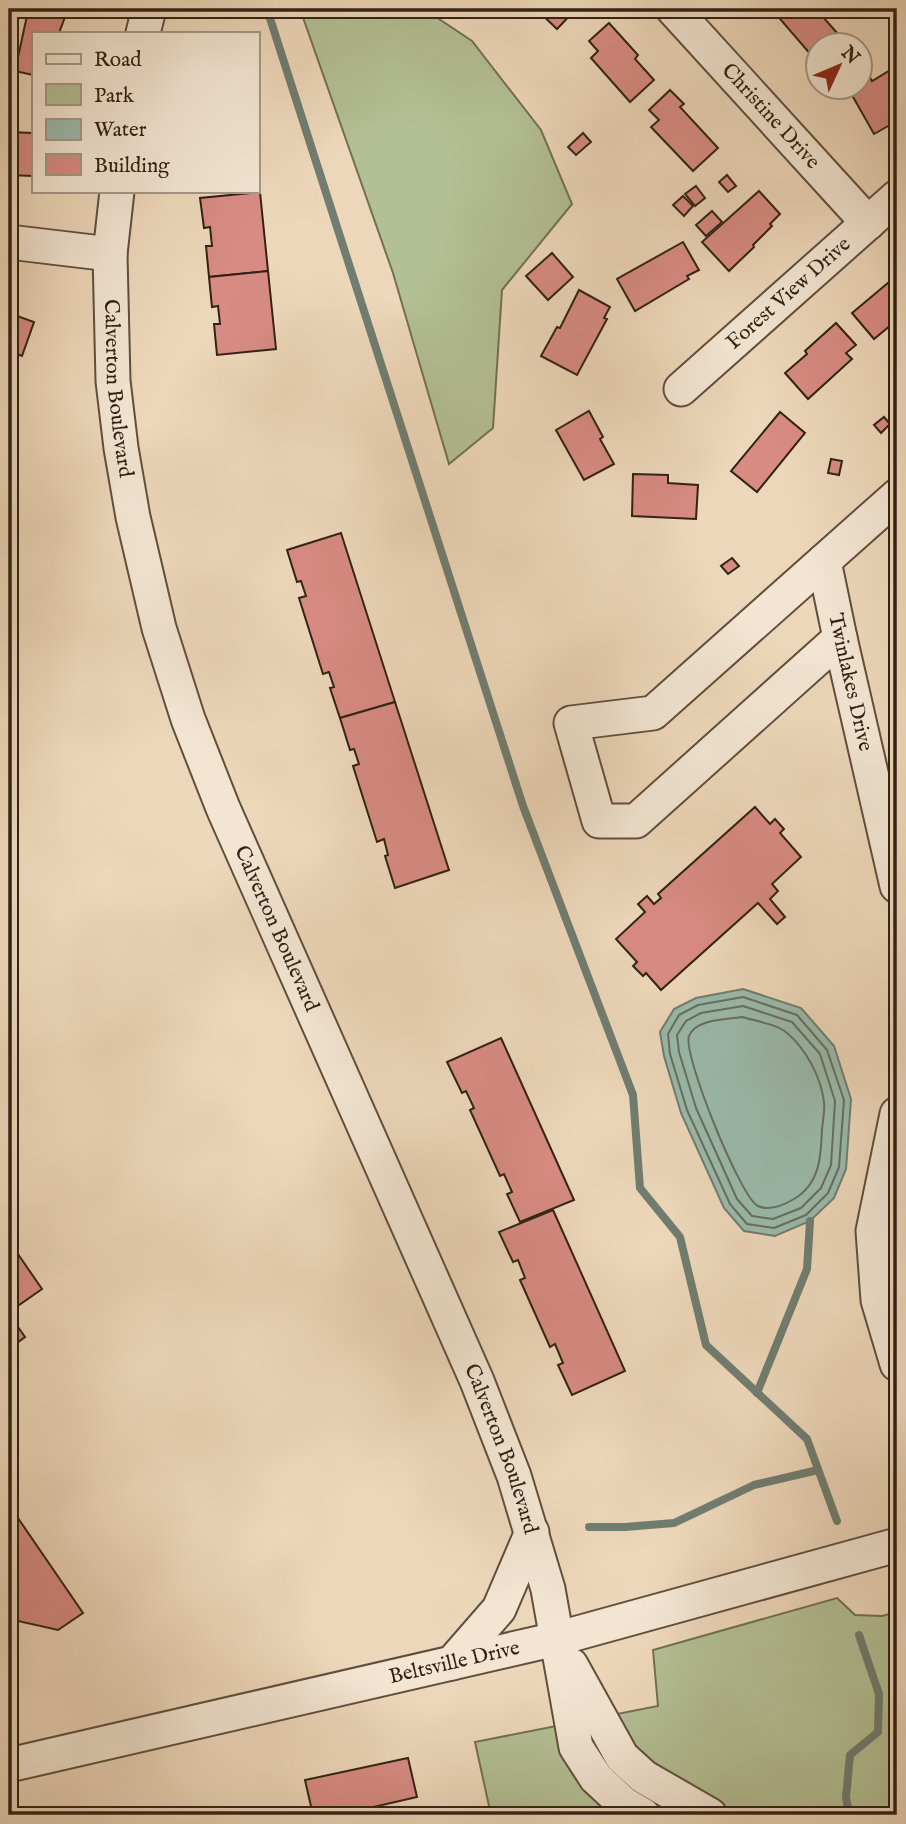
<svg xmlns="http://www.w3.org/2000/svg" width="906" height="1824" font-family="'IM FELL English',serif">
	<rect width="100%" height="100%" fill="#edd7ba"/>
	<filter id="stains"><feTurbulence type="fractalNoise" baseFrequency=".00286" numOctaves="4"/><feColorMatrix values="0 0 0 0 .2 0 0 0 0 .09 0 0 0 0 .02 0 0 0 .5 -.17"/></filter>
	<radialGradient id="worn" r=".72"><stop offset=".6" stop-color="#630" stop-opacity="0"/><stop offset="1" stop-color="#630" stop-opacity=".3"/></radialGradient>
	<!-- green -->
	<g fill="#b3bf94" stroke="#727054" stroke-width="2">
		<path d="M300,9H424L472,41L541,130L572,204L502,290L493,428L449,464L393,273Z"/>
		<path d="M837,1598L855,1615L882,1616L897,1612V1815H491L475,1742L658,1706L653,1650Z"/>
	</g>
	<!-- water -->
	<path fill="#9abaac" stroke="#707d70" stroke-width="2" d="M743,989L801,1008L834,1046L851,1099L846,1169L834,1198L810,1221L775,1236L744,1231L724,1208L681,1113L664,1056L660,1032L674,1009L696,998Z"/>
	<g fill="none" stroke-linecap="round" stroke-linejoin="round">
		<!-- shore -->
		<g stroke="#666e60" stroke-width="2">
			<path d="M743,997L797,1015L827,1050L844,1100L839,1167L828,1193L806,1215L774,1228L747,1224L730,1204L687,1110L670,1054L668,1034L679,1015L698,1005Z"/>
			<path d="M743,1006L792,1022L820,1054L835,1101L831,1165L821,1188L801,1208L773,1219L752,1216L737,1199L696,1108L679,1052L677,1035L686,1021L701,1013Z"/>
			<path d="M742,1017C755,1021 777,1024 787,1033C806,1049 821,1077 824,1102C825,1110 823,1120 822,1129C821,1156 820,1184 794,1199C784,1205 769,1211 758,1206C741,1199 682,1053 689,1036C695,1019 728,1019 742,1017Z"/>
		</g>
		<!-- stream -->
		<g stroke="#707d70" stroke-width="8">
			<path d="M267,9L523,806L633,1095L640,1188L680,1237L706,1345L807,1439L837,1521"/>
			<path d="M757,1393L807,1269L810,1221"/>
			<path d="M589,1527H625L674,1523L754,1485L818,1470"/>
			<path d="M849,1815L846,1797L850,1755L878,1732L879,1694L859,1635"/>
		</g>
	</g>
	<!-- building -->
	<g fill="#d88b83" stroke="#312215" stroke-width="2">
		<path d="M36,9H68L59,33H33V75L15,71L28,11L35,13Z"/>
		<path d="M536,9H576L557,29Z"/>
		<path d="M778,9H816L838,34L824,46H818V50L812,56L774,12Z"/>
		<path d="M609,23L638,55L635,59L654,80L630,102L591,58L598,51L589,41Z"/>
		<path d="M863,65L872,81L897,66V121L874,134L848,88H860V66Z"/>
		<path d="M670,90L684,104L680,107L718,148L693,171L651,127L659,120L649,110Z"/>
		<path d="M9,132L33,133V176L9,175Z"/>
		<path d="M583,133L591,142L576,155L568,147Z"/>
		<path d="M727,175L736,186L728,192L719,182Z"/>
		<path d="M696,186L705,198L695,206L685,194Z"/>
		<path d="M759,191L780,214L770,224L772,226L753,245L754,247L729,271L702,242Z"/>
		<path d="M260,192L268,271L209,277L206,246H212L210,227L204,228L200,198Z"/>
		<path d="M683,196L693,206L684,216L673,205Z"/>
		<path d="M712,211L722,222L706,236L696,225Z"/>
		<path d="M683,242L699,270L687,276L689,279L635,311L617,279Z"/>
		<path d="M552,253L573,277L548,300L526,276Z"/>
		<path d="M897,270V320L874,339L852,313L895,277L893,274Z"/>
		<path d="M268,271L276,349L217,355L214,324H220L218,306L212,307L209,277Z"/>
		<path d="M579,290L610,307L604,318L607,319L577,375L541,356L557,327L560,328Z"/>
		<path d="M9,313L34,322L22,356L9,351Z"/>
		<path d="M836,323L856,345L846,353L852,359L808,399L785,373L807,354L805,351Z"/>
		<path d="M589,411L603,437L600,439L614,464L584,480L556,430Z"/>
		<path d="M780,412L805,433L757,492L731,471Z"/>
		<path d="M884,417L890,424L881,433L874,425Z"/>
		<path d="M831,459L842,461L839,475L828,473Z"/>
		<path d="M633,474L668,475V483L698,485L696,519L632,516Z"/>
		<path d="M341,533L395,702L340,718L330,688L334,687L329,672L323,674L299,598L306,596L301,581L297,582L287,550Z"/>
		<path d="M732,558L739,566L728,574L721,566Z"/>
		<path d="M395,702L449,870L395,888L385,856L388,855L384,839L377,842L353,766L359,764L354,749L350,750L340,718Z"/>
		<path d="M755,807L770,824L775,819L784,829L780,833L801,857L772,884L778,891L770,899L785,917L777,924L758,903L661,990L646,973L643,976L633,966L637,962L616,939L645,912L638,904L647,896L654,904L661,898L658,894Z"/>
		<path d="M501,1038L574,1200L520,1222L507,1194L512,1192L504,1174L500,1176L470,1110L474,1108L466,1091L462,1093L447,1062Z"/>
		<path d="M553,1210L625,1371L572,1395L558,1365L563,1363L555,1344L550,1347L520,1280L525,1278L518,1260L513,1262L499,1232Z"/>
		<path d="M9,1241L42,1289L9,1312Z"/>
		<path d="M11,1317L25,1337L9,1349V1319Z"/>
		<path d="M9,1505L83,1613L58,1630L9,1619Z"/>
		<path d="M408,1758L417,1797L356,1811L357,1815H313L305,1780Z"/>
	</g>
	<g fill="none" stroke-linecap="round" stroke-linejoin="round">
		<defs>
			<g id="minor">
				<path id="s1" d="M673,9L868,223"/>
				<path d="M143,33L149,9"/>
				<path id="s2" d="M117,191L110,254L113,381L121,448L133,517L159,628L188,719L223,808L477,1381L514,1476L548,1589L576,1747L596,1778L624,1804L643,1815"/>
				<path d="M9,242L110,254"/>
				<path id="s3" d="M681,389L897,197"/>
				<path id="s4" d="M824,561L840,638L897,886"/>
				<path d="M840,638L636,821H599L571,723L653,713L897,496"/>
				<path d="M897,1114L873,1231L878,1300L897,1364"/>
				<path d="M452,1663L499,1609L532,1532"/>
				<path d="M571,1665L622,1757L644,1777L710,1815"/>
				<path id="s5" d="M9,1765L556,1639L897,1545"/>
			</g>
		</defs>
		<!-- minor casing -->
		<use href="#minor" stroke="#604f3e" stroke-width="37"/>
		<!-- minor -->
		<use href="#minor" stroke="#f3e5d2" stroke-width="33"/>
	</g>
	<g text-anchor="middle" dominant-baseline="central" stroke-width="6" stroke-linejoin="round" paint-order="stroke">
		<!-- street labels -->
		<g font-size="21" fill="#312215" stroke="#f3e5d2">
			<text stroke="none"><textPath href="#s1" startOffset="145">Christine Drive</textPath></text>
			<text stroke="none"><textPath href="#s3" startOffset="144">Forest View Drive</textPath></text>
			<text stroke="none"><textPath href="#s2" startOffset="198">Calverton Boulevard</textPath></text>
			<text stroke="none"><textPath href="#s4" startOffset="124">Twinlakes Drive</textPath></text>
			<text stroke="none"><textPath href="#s2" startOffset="765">Calverton Boulevard</textPath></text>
			<text stroke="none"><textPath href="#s2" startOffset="1332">Calverton Boulevard</textPath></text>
			<text stroke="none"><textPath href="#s5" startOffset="457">Beltsville Drive</textPath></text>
		</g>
	</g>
	<!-- margin -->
	<rect width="906" height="1824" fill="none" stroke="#edd7ba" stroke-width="35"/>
	<rect x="10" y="10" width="885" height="1803" fill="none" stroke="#312215" stroke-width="3.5"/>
	<rect x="18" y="18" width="871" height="1789" fill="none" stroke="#312215" stroke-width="2"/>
	<!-- legend -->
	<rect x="32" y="32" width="228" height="161" fill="#f3e5d2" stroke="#a59786" stroke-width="2"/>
	<rect x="46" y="54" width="35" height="10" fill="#f3e5d2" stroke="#a59786" stroke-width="2"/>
	<text x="94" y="66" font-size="21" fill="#312215">Road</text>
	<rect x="46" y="84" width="35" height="21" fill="#b3bf94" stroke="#a59786" stroke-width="2"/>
	<text x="94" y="102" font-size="21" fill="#312215">Park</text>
	<rect x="46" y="119" width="35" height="21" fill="#9abaac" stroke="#a59786" stroke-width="2"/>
	<text x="94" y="136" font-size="21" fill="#312215">Water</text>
	<rect x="46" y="154" width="35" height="21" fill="#d88b83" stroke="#a59786" stroke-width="2"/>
	<text x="94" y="172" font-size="21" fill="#312215">Building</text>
	<!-- north arrow -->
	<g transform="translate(839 66) rotate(46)"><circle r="33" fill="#f3e5d2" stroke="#a59786" stroke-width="2"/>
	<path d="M0-5L12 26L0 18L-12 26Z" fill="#8f2418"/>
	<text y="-10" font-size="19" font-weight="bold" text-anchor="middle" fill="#312215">N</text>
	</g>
	<rect width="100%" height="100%" filter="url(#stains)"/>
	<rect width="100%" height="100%" fill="url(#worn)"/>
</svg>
